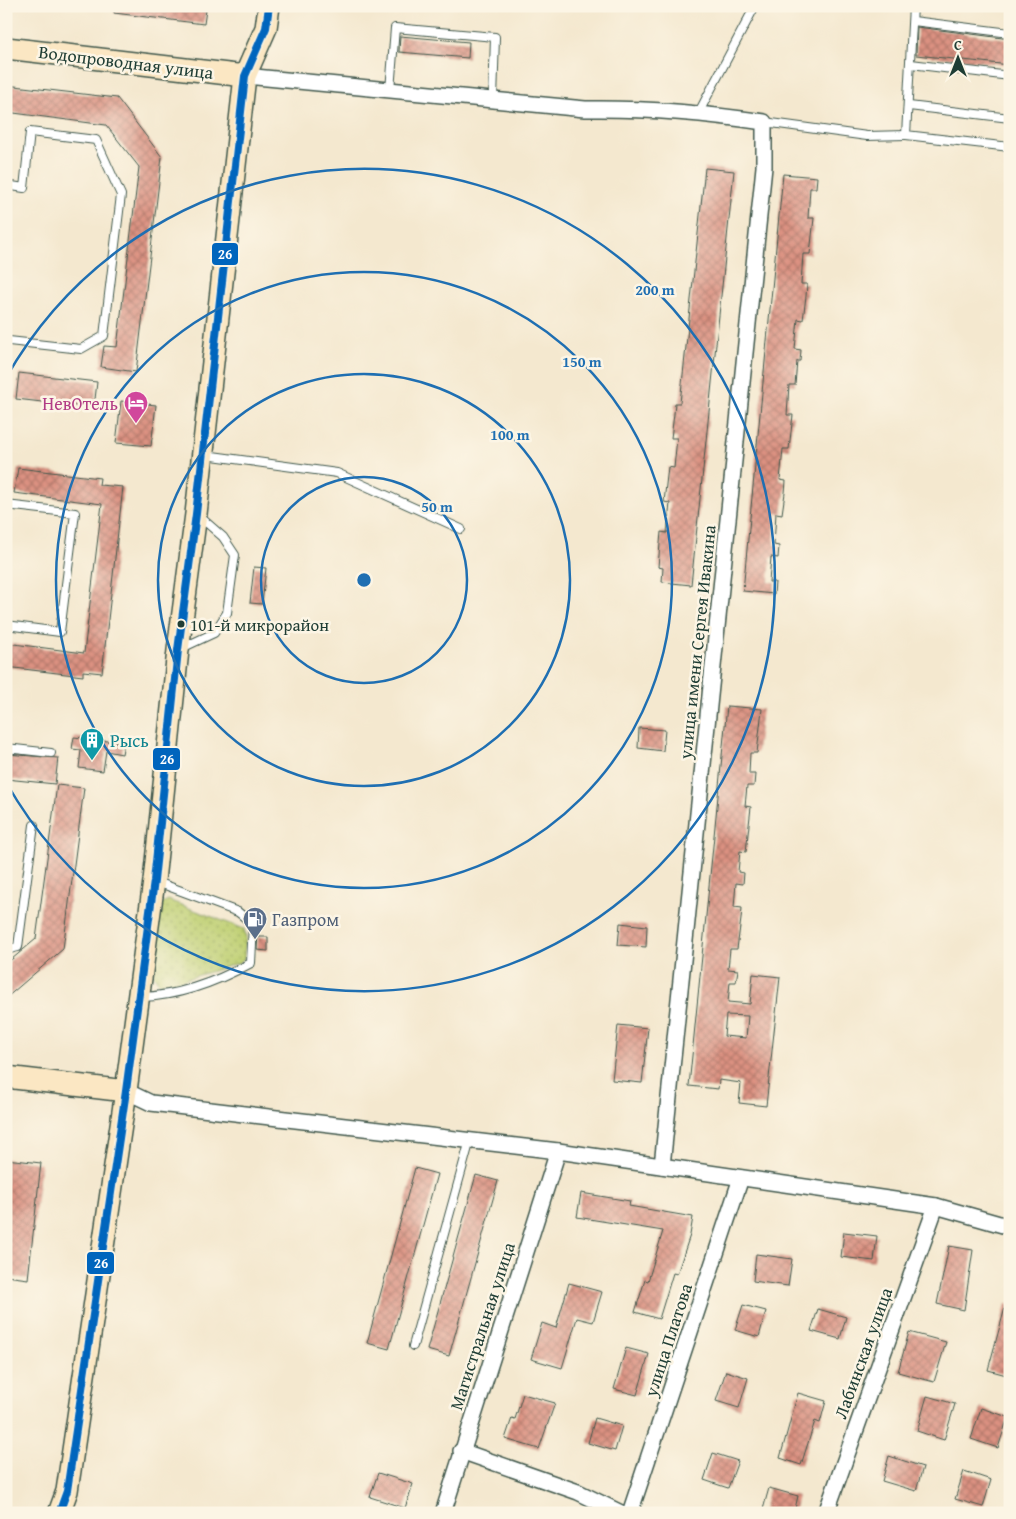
<svg xmlns="http://www.w3.org/2000/svg" width="1016" height="1519" font-family="'Gentium Book Plus',serif">
	<defs>
		<pattern id="grass-dots" width="8" height="8" patternUnits="userSpaceOnUse" patternTransform="scale(1.25)"><rect width="8" height="8" fill="#becf71"/><path d="M2 2h.1M6 6h.1" fill="none" stroke="#9aa95e" stroke-width="1.8" stroke-linecap="round"/></pattern>
		<pattern id="building-cross-hatch" width="8" height="8" patternUnits="userSpaceOnUse" patternTransform="scale(1.25)"><rect width="8" height="8" fill="#db9181"/><path d="M0 0l8 8M0 8l8-8" fill="none" stroke="#b1786a"/></pattern>
	</defs>
	<rect width="100%" height="100%" fill="#fcf5e5"/>
	<filter id="ink" filterUnits="userSpaceOnUse"><feTurbulence type="fractalNoise" baseFrequency=".02" numOctaves="2"/><feDisplacementMap in="SourceGraphic" scale="10" xChannelSelector="R" yChannelSelector="G"/><feConvolveMatrix kernelMatrix="1 2 1 2 8 2 1 2 1" color-interpolation-filters="sRGB"/></filter>
	<filter id="wash" filterUnits="userSpaceOnUse"><feTurbulence type="fractalNoise" baseFrequency=".0096" numOctaves="4" result="noise"/><feDisplacementMap in="SourceGraphic" scale="20" xChannelSelector="R" yChannelSelector="G"/><feGaussianBlur stdDeviation="1.12" result="paint"/><feColorMatrix in="noise" values="0 0 0 0 0 0 0 0 0 0 0 0 0 0 0 0 0 1.4 0 .05"/><feComposite in="paint" operator="in"/></filter>
	<g filter="url(#wash)">
		<rect width="100%" height="100%" fill="#f4e8cf"/>
		<!-- grass -->
		<path fill="url(#grass-dots)" stroke="#6e8652" d="M168,900L244,929L246,937L244,959L239,963L166,985L160,984L153,974L160,905Z"/>
		<g id="blocks">
			<!-- building -->
			<g fill="url(#building-cross-hatch)" fill-rule="evenodd">
				<path d="M115,6H175L206,10L204,24L114,13Z"/>
				<path d="M917,27L1010,39V65L916,55Z"/>
				<path d="M400,36L469,42L468,58L399,52Z"/>
				<path d="M6,85L117,98L162,157L136,372L101,367L104,346L117,347L139,167L106,125L6,112Z"/>
				<path d="M705,168L734,171L691,585L662,582L663,568L658,567L661,532L667,533L670,503L664,502L668,467L674,468L677,438H671L674,414L675,403H680Z"/>
				<path d="M783,174L817,177L816,188H810L808,218H814L810,254H803L801,284H807L806,296L803,320L798,319L795,349L801,350L800,361H797L795,385H789L787,415H793L789,449H783L780,480L786,481L785,493L782,514L776,513L774,545L779,546L778,558L771,557L769,582H775L774,594L743,591Z"/>
				<path d="M19,373L97,382L94,408L16,399Z"/>
				<path d="M121,401L156,405L151,446L116,443Z"/>
				<path d="M18,468L100,478L99,485L123,487L102,673L83,671V676L6,667V643L84,653L102,504L14,493Z"/>
				<path d="M254,567L266,568L262,604L250,603Z"/>
				<path d="M727,706L762,709L757,753H750L749,774H755L754,786H747L745,806L751,807L746,852L740,851L738,872L744,873L743,884L736,883L734,907L742,908L741,919L737,949H730L728,969L738,970L736,982H730L728,1002L750,1004L753,974L780,977L766,1106L739,1103L741,1083L719,1080L718,1089L689,1086ZM726,1015L748,1016L746,1038L724,1036Z"/>
				<path d="M639,728L665,730L663,751L638,748Z"/>
				<path d="M74,737L124,743L122,754L106,751L103,771L79,768L81,750L72,749Z"/>
				<path d="M6,754L58,758L55,784L6,779Z"/>
				<path d="M57,785L84,788L63,949L6,998V964L36,939Z"/>
				<path d="M620,923L647,926L646,947L618,945Z"/>
				<path d="M258,933L259,937H268V951L257,950Z"/>
				<path d="M618,1025L648,1028L642,1083L612,1080Z"/>
				<path d="M6,1159L41,1163L28,1279L6,1276Z"/>
				<path d="M415,1168L437,1174L389,1349L367,1343Z"/>
				<path d="M476,1175L498,1181L449,1356L427,1350Z"/>
				<path d="M581,1193L630,1201L629,1206L693,1217L690,1235L677,1274L673,1273L659,1319L635,1312L645,1280L648,1281L663,1231L577,1217Z"/>
				<path d="M844,1232L877,1236L874,1261L841,1257Z"/>
				<path d="M949,1246L973,1250L964,1310L937,1304Z"/>
				<path d="M756,1254L792,1259L788,1286L753,1281Z"/>
				<path d="M569,1283L602,1292L593,1322L577,1318L562,1368L531,1359L542,1323L556,1328Z"/>
				<path d="M1006,1304H1010V1376L988,1370Z"/>
				<path d="M743,1305L766,1311L759,1337L735,1330Z"/>
				<path d="M818,1309L846,1317L840,1339L811,1331Z"/>
				<path d="M909,1332L946,1342L934,1382L898,1372Z"/>
				<path d="M626,1348L649,1354L637,1395L614,1389Z"/>
				<path d="M726,1371L748,1378L739,1408L716,1401Z"/>
				<path d="M798,1393L826,1401L820,1423L815,1421L801,1465L780,1458Z"/>
				<path d="M523,1394L555,1403L539,1449L505,1439L512,1418L515,1419Z"/>
				<path d="M927,1396L955,1404L944,1440L917,1431Z"/>
				<path d="M981,1408L1008,1417L998,1448L971,1439Z"/>
				<path d="M595,1418L622,1426L615,1451L588,1443Z"/>
				<path d="M713,1453L738,1461L728,1488L704,1480Z"/>
				<path d="M889,1456L923,1467L916,1491L882,1481Z"/>
				<path d="M964,1471L991,1480L983,1507L955,1499Z"/>
				<path d="M378,1473L413,1484L405,1508L370,1497Z"/>
				<path d="M769,1488L798,1496L794,1513H762Z"/>
			</g>
		</g>
	</g>
	<g filter="url(#ink)">
		<use href="#blocks" fill-opacity="0" stroke="#3f574b" stroke-width="1"/>
		<g fill="none" stroke-linecap="round" stroke-linejoin="round">
			<defs>
				<g id="lane">
					<path d="M913,6L906,135L1010,147"/>
					<path d="M913,21L1010,33"/>
					<path d="M911,64L1010,76"/>
					<path d="M390,90L395,28L495,37L493,100"/>
					<path d="M909,106L1010,118"/>
					<path d="M699,112L755,6"/>
					<path d="M764,122L867,136L906,135"/>
					<path d="M6,185L24,188L30,132L96,140L121,195L104,336L81,349L9,341"/>
					<path d="M205,455L337,473L461,529"/>
					<path d="M6,505L75,513L60,632L6,625"/>
					<path d="M182,648L214,633L227,613L235,555L223,537L199,516"/>
					<path d="M6,748L51,753"/>
					<path d="M6,950L18,947L34,825"/>
					<path d="M141,997C178,996 218,981 251,963L253,924L238,912L157,882"/>
					<path d="M413,1346L470,1140"/>
				</g>
				<g id="street">
					<path d="M245,76L585,109C646,108 704,113 764,122V167L662,1166"/>
					<path d="M126,1091L151,1103L558,1151L936,1206L1010,1227"/>
					<path d="M461,1451L578,1492L621,1513"/>
					<path d="M443,1513L558,1151"/>
					<path d="M630,1513L741,1178"/>
					<path d="M826,1513L936,1206"/>
				</g>
				<g id="secondary">
					<path d="M6,48L245,76"/>
					<path d="M6,1077L126,1091"/>
					<path d="M59,1513L67,1491L126,1091L154,881L178,650L196,514L245,76L266,28L269,6"/>
				</g>
			</defs>
			<!-- lane casing -->
			<use href="#lane" stroke="#3f574b" stroke-width="10"/>
			<!-- street casing -->
			<use href="#street" stroke="#3f574b" stroke-width="18"/>
			<!-- secondary casing -->
			<use href="#secondary" stroke="#3f574b" stroke-width="24"/>
			<!-- lane -->
			<use href="#lane" stroke="#fff" stroke-width="8"/>
			<!-- street -->
			<use href="#street" stroke="#fff" stroke-width="15"/>
			<!-- secondary -->
			<use href="#secondary" stroke="#fbe7c3" stroke-width="21"/>
			<defs>
				<path id="bus-1" d="M59,1513L67,1491L126,1091L154,881L178,650L196,514L245,76L266,28L269,6"/>
			</defs>
			<!-- bus-1 casing -->
			<use href="#bus-1" stroke="#fcf5e5" stroke-width="11"/>
			<!-- bus-1 -->
			<use href="#bus-1" stroke="#0065bd" stroke-width="8"/>
		</g>
	</g>
	<!-- distance rings -->
	<g fill="none" stroke="#1f6fb2" stroke-width="2.5">
		<circle cx="364" cy="580" r="103"/>
		<circle cx="364" cy="580" r="206"/>
		<circle cx="364" cy="580" r="308"/>
		<path d="M6 378A411 411 0 1 1 6 782"/>
	</g>
	<!-- icons -->
	<defs>
		<symbol id="hotel-pin" viewBox="-11 -11 22 30"><path d="M0 17L-7.5 6A9.5 9.5 0 1 1 7.5 6Z" fill="#d1479c" stroke="#fcf5e5"/><path d="M-6-4.5h1.5V1H6V5H4.5V3h-9V5H-6ZM-4 0a1.8 1.8 0 1 1 3.6 0ZM.5 0V-2.5h3Q6-2.5 6 0Z" fill="#fff"/></symbol>
		<symbol id="building-pin" viewBox="-11 -11 22 30"><path d="M0 17L-7.5 6A9.5 9.5 0 1 1 7.5 6Z" fill="#0f9aa8" stroke="#fcf5e5"/><path d="M-4-6H4V6H1V3H-1V6H-4ZM-2.5-4.3h1.7v1.8h-1.7ZM.8-4.3h1.7v1.8H.8ZM-2.5-1h1.7V.8h-1.7ZM.8-1h1.7V.8H.8Z" fill="#fff"/></symbol>
		<symbol id="fuel-pin" viewBox="-11 -11 22 30"><path d="M0 17L-7.5 6A9.5 9.5 0 1 1 7.5 6Z" fill="#5c6f8a" stroke="#fcf5e5"/><path d="M-5.5-6h7V0h2V4h1.3V-2.5L3-4.5l.8-.8L6-3V5H2.5V1h-1V6h-7ZM-4.2-4.7v3.2H.2V-4.7Z" fill="#fff"/></symbol>
	</defs>
	<g fill-rule="evenodd">
		<use href="#hotel-pin" x="122" y="389" width="28" height="38"/>
		<use href="#building-pin" x="78" y="726" width="28" height="38"/>
		<use href="#fuel-pin" x="241" y="905" width="28" height="38"/>
	</g>
	<!-- markers -->
	<circle fill="#1f3d34" stroke="#fcf5e5" stroke-width="2" cx="181" cy="624" r="4.5"/>
	<g text-anchor="middle" dominant-baseline="central" stroke-width="5" stroke-linejoin="round" paint-order="stroke">
		<!-- bus labels -->
		<g font-size="17" fill="#1f3d34" stroke="#fcf5e5" text-anchor="start">
			<text x="190" y="624">101-й микрорайон</text>
		</g>
		<!-- street labels -->
		<g font-size="18" fill="#1f3d34" stroke="#fcf5e5">
			<text transform="translate(126 62) rotate(7)">Водопроводная улица</text>
			<text transform="translate(697 642) rotate(-84)">улица имени Сергея Ивакина</text>
			<text transform="translate(482 1326) rotate(-72)">Магистральная улица</text>
			<text transform="translate(668 1340) rotate(-72)">улица Платова</text>
			<text transform="translate(863 1353) rotate(-70)">Лабинская улица</text>
		</g>
		<!-- hotel labels -->
		<g font-size="18" fill="#b23c85" stroke="#fcf5e5" text-anchor="end">
			<text x="118" y="403">НевОтель</text>
		</g>
		<!-- culture labels -->
		<g font-size="18" fill="#0d838f" stroke="#fcf5e5" text-anchor="start">
			<text x="110" y="740">Рысь</text>
		</g>
		<!-- service labels -->
		<g font-size="18" fill="#4e5e75" stroke="#fcf5e5" text-anchor="start">
			<text x="272" y="919">Газпром</text>
		</g>
	</g>
	<circle cx="364" cy="580" r="8" fill="#1f6fb2" stroke="#fcf5e5" stroke-width="2.5"/>
	<g font-size="15" text-anchor="middle" font-weight="bold" fill="#1f6fb2" stroke="#fcf5e5" stroke-width="5" stroke-linejoin="round" paint-order="stroke">
		<text x="655" y="295">200 m</text>
		<text x="582" y="367">150 m</text>
		<text x="510" y="440">100 m</text>
		<text x="437" y="512">50 m</text>
	</g>
	<g stroke="#fcf5e5" stroke-width="2">
		<rect x="211" y="242" width="28" height="24" rx="5" fill="#0065bd"/>
		<rect x="152" y="747" width="29" height="24" rx="5" fill="#0065bd"/>
		<rect x="86" y="1251" width="29" height="24" rx="5" fill="#0065bd"/>
	</g>
	<g font-size="14" text-anchor="middle" font-weight="bold" fill="#fff">
		<text x="225" y="259">26</text>
		<text x="167" y="764">26</text>
		<text x="101" y="1268">26</text>
	</g>
	<!-- margin -->
	<rect width="1016" height="1519" fill="none" stroke="#fcf5e5" stroke-width="25"/>
	<!-- north arrow -->
	<g transform="translate(958 58)" stroke="#fcf5e5" stroke-width="4" paint-order="stroke">
	<path d="M0-4L9 19L0 12L-9 19Z" fill="#1f3d34"/>
	<text y="-8" font-size="14" font-weight="bold" text-anchor="middle" fill="#1f3d34">С</text>
	</g>
</svg>
